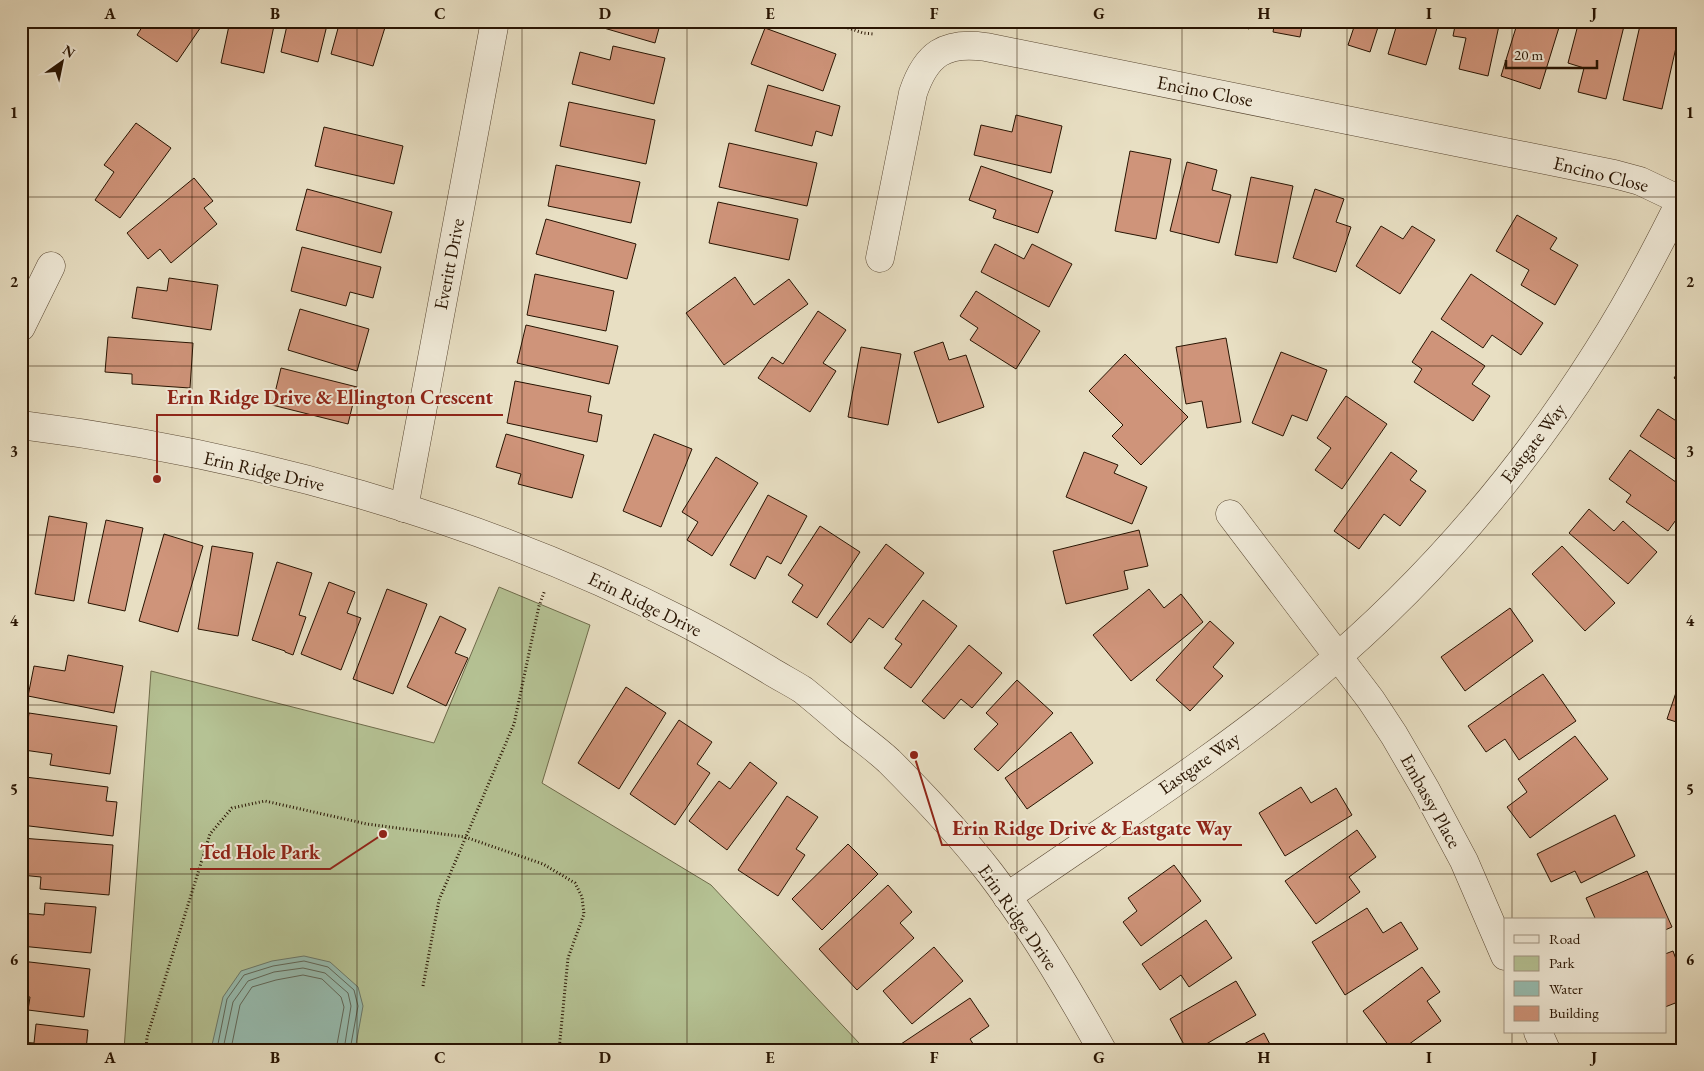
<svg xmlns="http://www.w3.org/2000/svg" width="1704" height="1071" font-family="'EB Garamond',serif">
	<rect width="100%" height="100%" fill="#e8dfc3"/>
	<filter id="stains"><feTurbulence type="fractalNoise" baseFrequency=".004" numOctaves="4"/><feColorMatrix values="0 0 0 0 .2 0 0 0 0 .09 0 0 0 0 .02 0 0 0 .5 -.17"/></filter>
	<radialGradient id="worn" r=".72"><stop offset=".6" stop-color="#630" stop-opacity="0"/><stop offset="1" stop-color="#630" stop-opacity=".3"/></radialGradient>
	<!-- green -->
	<path fill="#b5c294" stroke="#6e6b4b" d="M499,587L590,625L542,783L711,885L859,1043L862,1050H124L151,671L434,743Z"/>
	<!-- water -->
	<path fill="#97bdb1" stroke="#6b796b" d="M304,956L330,962L358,987L363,1006L355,1050H214L212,1045L223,997L241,971L272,961Z"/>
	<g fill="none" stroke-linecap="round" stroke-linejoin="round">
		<!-- shore -->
		<g stroke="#60685a" stroke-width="1">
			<path d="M218,1050V1044L227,999L244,975L273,966L304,961L328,967L354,990L358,1006L350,1050"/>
			<path d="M225,1050L224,1044L233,1002L248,981L274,972L303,968L325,973L348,993L351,1006L344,1050"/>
			<path d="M232,1050V1044L240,1005L252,987L276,980L303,975L322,979L341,997L344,1007L336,1050"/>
		</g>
	</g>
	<!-- building -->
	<g fill="#cf947a" stroke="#281402">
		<path d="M146,21H205L177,62L137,35Z"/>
		<path d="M230,21H275L264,73L221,63Z"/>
		<path d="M288,21H328L318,62L281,52Z"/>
		<path d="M340,21H387L373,66L331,54Z"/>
		<path d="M580,21H661L655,43Z"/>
		<path d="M1225,21H1251L1249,29Z"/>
		<path d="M1275,21H1303L1300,37L1273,32Z"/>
		<path d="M1346,21H1380L1370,52L1348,45L1355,24Z"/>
		<path d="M1398,21H1439L1426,65L1388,54Z"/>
		<path d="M1456,21H1500L1488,76L1459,69L1466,38L1453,36Z"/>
		<path d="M1518,21H1561L1540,89L1501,76Z"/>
		<path d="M1579,21L1625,22L1606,99L1578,92L1584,68L1568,63Z"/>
		<path d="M1641,21H1682L1662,109L1623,100Z"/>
		<path d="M765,28L836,54L823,91L751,64Z"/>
		<path d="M613,46L665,58L654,104L572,84L580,52L610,60Z"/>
		<path d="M768,85L840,106L832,136L816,131L812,146L755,131Z"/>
		<path d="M569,102L655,120L646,164L560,146Z"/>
		<path d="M1016,115L1062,126L1051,173L974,155L981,125L1012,132Z"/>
		<path d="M136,123L171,148L120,218L95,200L114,172L104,165Z"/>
		<path d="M324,127L403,146L394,184L315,166Z"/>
		<path d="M729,143L817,163L807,206L719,187Z"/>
		<path d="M1130,151L1171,159L1156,239L1115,231Z"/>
		<path d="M1187,162L1217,170L1212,190L1231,195L1219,243L1170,231Z"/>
		<path d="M556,165L640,182L631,223L548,206Z"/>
		<path d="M981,166L1053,191L1038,233L993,218L996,210L969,200Z"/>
		<path d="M21,168L28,183L21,186Z"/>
		<path d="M1251,177L1293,186L1277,263L1235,255Z"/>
		<path d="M194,178L213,201L204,208L217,224L171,263L160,249L148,259L127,233Z"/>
		<path d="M307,189L392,212L381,253L296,230Z"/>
		<path d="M1315,189L1344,199L1336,222L1351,227L1336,272L1293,258Z"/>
		<path d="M718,202L798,219L789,260L709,243Z"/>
		<path d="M1517,215L1557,238L1550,249L1578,265L1555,305L1521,285L1529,270L1496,251Z"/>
		<path d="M546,219L636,244L627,279L536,254Z"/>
		<path d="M1381,226L1403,239L1412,226L1435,240L1400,294L1356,266Z"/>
		<path d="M995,244L1024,259L1032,244L1072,264L1049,307L981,272Z"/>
		<path d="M302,247L381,267L373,298L350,292L346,306L291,291Z"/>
		<path d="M535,274L614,291L606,331L527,315Z"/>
		<path d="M1471,274L1543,323L1521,355L1492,335L1483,348L1441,319Z"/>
		<path d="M735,277L754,305L789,279L808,304L724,365L686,313Z"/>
		<path d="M169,278L218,285L211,330L132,318L137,287L167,291Z"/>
		<path d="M976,291L1040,331L1016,369L970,340L978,328L960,316Z"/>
		<path d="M300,309L369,329L357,371L288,350Z"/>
		<path d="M818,311L846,330L823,363L836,371L810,412L758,378L772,357L783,364Z"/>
		<path d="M526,325L618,346L609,384L517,363Z"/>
		<path d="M1432,331L1485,366L1472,384L1490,396L1473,421L1414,382L1422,369L1412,362Z"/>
		<path d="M108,337L193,343L190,388L132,384V374L105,372Z"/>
		<path d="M1226,338L1241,422L1207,428L1202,401L1186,404L1176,347Z"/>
		<path d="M943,342L949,360L966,355L984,407L938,423L914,352Z"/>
		<path d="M861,347L901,354L888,425L848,417Z"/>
		<path d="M1281,352L1327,370L1307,421L1292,415L1283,436L1252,423Z"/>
		<path d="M1125,354L1188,417L1141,465L1112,436L1123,425L1089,391Z"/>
		<path d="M1683,365V384L1674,378Z"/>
		<path d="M281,368L357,387L348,424L272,405Z"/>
		<path d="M515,381L591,396L588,412L602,415L597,442L507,423Z"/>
		<path d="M1346,396L1387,424L1342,489L1315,470L1331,448L1317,438Z"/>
		<path d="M1658,409L1681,424L1683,422V464L1640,436Z"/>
		<path d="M506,434L584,455L572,498L518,484L521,474L496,467Z"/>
		<path d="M654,434L692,449L661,527L623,511Z"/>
		<path d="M1630,450L1683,487V510L1668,531L1626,502L1631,495L1609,479Z"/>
		<path d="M1084,452L1118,465L1114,473L1147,487L1132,524L1066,497Z"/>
		<path d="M1391,452L1417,471L1410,480L1426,491L1400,526L1384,514L1359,549L1334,531Z"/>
		<path d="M716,457L758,483L712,556L687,540L698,522L682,512Z"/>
		<path d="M768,495L807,516L781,564L767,556L755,579L730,565Z"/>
		<path d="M1589,509L1614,531L1623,521L1657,552L1628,584L1569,533Z"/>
		<path d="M49,516L87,523L74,601L35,594Z"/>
		<path d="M106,520L143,528L125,611L88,603Z"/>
		<path d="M820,526L860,552L817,618L792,602L803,585L788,575Z"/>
		<path d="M1139,530L1148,566L1124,571L1128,589L1066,604L1053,551Z"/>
		<path d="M164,534L203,546L178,632L139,621Z"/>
		<path d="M886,544L924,573L883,628L869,618L851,643L827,624Z"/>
		<path d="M212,546L253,553L238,636L198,629Z"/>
		<path d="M1562,546L1615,603L1585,631L1532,574Z"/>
		<path d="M277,562L312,573L299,615L306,617L293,655L285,652V651L252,640Z"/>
		<path d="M329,582L355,592L347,613L361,618L341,670L301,654Z"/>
		<path d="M387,589L427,604L393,694L353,679Z"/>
		<path d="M1149,589L1164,608L1181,594L1203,622L1131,681L1093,635Z"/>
		<path d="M923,600L957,626L911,688L884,668L902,644L895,639Z"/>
		<path d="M1510,608L1533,641L1465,691L1441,657Z"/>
		<path d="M440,616L466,629L455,653L468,658L446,706L407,687Z"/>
		<path d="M1210,621L1234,643L1213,667L1223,676L1190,711L1156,680Z"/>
		<path d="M969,645L1002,673L972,708L961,699L944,719L922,701Z"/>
		<path d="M68,655L123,666L114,713L28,696L34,666L65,671Z"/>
		<path d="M1683,672V724L1667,719Z"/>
		<path d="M1543,674L1576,721L1519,760L1505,739L1486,752L1468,726Z"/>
		<path d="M1017,680L1053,713L998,771L974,749L998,724L986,713Z"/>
		<path d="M626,687L666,713L619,789L578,763Z"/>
		<path d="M29,713L117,726L110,774L50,765L52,754L24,750Z"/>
		<path d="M679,720L712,742L697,764L710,773L675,825L630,794Z"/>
		<path d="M1071,732L1093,763L1027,809L1005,778Z"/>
		<path d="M1575,736L1608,779L1530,838L1507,807L1527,792L1518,779Z"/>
		<path d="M750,762L777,783L727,850L689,821L719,781L730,789Z"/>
		<path d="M25,777L108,787L106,801L117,802L113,836L21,825V806Z"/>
		<path d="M1301,787L1311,803L1336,788L1352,815L1285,856L1259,813Z"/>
		<path d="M787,796L818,817L796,849L805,855L778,896L738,870Z"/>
		<path d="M1615,815L1635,856L1581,883L1575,871L1551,882L1537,854Z"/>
		<path d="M1357,830L1376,857L1349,877L1360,892L1316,924L1285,881Z"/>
		<path d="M21,838L113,845L109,895L40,889L41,877L21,875Z"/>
		<path d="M848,844L878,874L822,930L792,899Z"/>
		<path d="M1174,865L1201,901L1141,946L1123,922L1137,911L1128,898Z"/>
		<path d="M1647,871L1672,927L1665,930V920H1590L1595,918L1586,898Z"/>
		<path d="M888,885L912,912L900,923L914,938L857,990L819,949Z"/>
		<path d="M45,903L96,907L91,953L21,946V913L44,915Z"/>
		<path d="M1367,908L1383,933L1401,922L1418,949L1345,995L1312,942Z"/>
		<path d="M1206,920L1232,958L1189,987L1181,975L1160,990L1142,964Z"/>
		<path d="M934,947L963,981L912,1024L883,991Z"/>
		<path d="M1673,951L1683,978V1000L1665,1007V954Z"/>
		<path d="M21,961L90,969L84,1017L28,1010L30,997L21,996Z"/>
		<path d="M1422,967L1440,992L1427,1001L1441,1021L1401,1050H1392L1363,1011Z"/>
		<path d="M1236,981L1256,1015L1196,1050H1187L1170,1019Z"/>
		<path d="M970,998L989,1026L970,1039L977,1050H896L895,1048Z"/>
		<path d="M36,1024L88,1030L86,1050H21V1042L34,1043Z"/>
		<path d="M1264,1033L1273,1050H1233Z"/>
	</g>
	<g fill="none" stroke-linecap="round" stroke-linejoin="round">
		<defs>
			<g id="minor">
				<path d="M880,258L913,93C926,54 945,41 986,47L1614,174L1640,181L1680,200"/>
				<path d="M21,327L51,266"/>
				<path d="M1230,514L1371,700L1394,735L1426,790L1464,861L1505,956"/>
				<path d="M1007,897C1110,825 1218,758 1314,677C1424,585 1520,474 1597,352C1629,302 1657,249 1683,196"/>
				<path d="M1538,1032L1546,1050"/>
			</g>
			<g id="tertiary">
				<path d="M21,425C247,453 481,517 684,622C713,637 741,653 769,670C780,677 792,683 803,690C818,702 833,715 848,728C862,739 876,749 889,761C924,796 959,833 990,873C1032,928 1068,989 1102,1050"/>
				<path d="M404,508L495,21"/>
			</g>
		</defs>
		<!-- minor casing -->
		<use href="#minor" stroke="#584732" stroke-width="29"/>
		<!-- tertiary casing -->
		<use href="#tertiary" stroke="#584732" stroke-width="29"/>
		<!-- path -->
		<g stroke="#281402" stroke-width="3" stroke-dasharray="1 2.5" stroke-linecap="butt">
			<path d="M828,21L863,33L873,34"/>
			<path d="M423,986L439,900L514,724L539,606L545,590"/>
			<path d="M146,1050L147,1037L210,834L232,808L265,801L367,824L465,837L543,864L575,883L582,897L584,914L568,958L559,1050"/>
		</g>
		<!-- minor -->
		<use href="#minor" stroke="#f0ead8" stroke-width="28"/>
		<!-- tertiary -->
		<use href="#tertiary" stroke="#f0ead8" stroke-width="28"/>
	</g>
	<!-- grid -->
	<path fill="none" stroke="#281402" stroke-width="1" stroke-opacity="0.55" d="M192,21V1050M357,21V1050M522,21V1050M687,21V1050M852,21V1050M1017,21V1050M1182,21V1050M1347,21V1050M1512,21V920M21,197H1683M21,366H1683M21,535H1683M21,705H1683M21,874H1683M1512,1032V1050"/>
	<g text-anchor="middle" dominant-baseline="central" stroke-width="4" stroke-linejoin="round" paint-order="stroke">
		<!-- street labels -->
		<g font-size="19" fill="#281402" stroke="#f0ead8">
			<text transform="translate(1205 91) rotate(11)">Encino Close</text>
			<text transform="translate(1601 174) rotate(14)">Encino Close</text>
			<text transform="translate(449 264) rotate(-79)">Everitt Drive</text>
			<text transform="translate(1533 443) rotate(-53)">Eastgate Way</text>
			<text transform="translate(264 471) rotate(13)">Erin Ridge Drive</text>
			<text transform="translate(645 604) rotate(26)">Erin Ridge Drive</text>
			<text transform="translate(1199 763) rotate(-35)">Eastgate Way</text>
			<text transform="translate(1431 801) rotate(61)">Embassy Place</text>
			<text transform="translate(1018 917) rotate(55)">Erin Ridge Drive</text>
		</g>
	</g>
	<!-- callouts -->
	<path fill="none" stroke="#8f2418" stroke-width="2" d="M157 479L157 415H503M914 755L942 845H1242M383 834L330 869H190"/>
	<g fill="#8f2418" stroke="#f0ead8" stroke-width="2">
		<circle cx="157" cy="479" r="5"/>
		<circle cx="914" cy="755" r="5"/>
		<circle cx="383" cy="834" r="5"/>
	</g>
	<g font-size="20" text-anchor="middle" font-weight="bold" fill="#8f2418" stroke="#f0ead8" stroke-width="4" stroke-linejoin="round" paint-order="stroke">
		<text x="330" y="404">Erin Ridge Drive &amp; Ellington Crescent</text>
		<text x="1092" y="835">Erin Ridge Drive &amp; Eastgate Way</text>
		<text x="260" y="859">Ted Hole Park</text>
	</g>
	<!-- margin -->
	<rect width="1704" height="1071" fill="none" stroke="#e8dfc3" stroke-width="55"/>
	<!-- legend -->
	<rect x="1504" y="918" width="162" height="115" fill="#f0ead8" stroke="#a09482"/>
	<rect x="1514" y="935" width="25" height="8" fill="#f0ead8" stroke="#a09482"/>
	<text x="1549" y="944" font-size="15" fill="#281402">Road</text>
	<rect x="1514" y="956" width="25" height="15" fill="#b5c294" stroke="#a09482"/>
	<text x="1549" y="968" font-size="15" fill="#281402">Park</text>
	<rect x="1514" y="981" width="25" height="15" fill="#97bdb1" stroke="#a09482"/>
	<text x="1549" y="994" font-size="15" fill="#281402">Water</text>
	<rect x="1514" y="1006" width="25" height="15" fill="#cf947a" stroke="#a09482"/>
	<text x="1549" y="1018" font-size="15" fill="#281402">Building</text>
	<!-- north arrow -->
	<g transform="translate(62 62) rotate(33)" stroke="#f0ead8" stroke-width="4" paint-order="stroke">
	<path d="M0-4L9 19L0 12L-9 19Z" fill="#281402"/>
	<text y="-8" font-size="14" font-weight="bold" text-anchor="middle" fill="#281402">N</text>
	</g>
	<!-- scale -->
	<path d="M1506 60v8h91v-8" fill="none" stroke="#281402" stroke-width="2.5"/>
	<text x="1514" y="60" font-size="15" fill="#281402" stroke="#f0ead8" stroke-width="4" paint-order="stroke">20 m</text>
	<rect x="28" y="28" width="1648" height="1016" fill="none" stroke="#281402" stroke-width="2"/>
	<g font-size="16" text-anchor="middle" font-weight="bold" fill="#281402">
		<text x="110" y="19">A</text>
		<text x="275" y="19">B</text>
		<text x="440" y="19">C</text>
		<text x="605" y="19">D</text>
		<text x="770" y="19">E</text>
		<text x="934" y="19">F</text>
		<text x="1099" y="19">G</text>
		<text x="1264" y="19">H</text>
		<text x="1429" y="19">I</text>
		<text x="1594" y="19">J</text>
		<text x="14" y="118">1</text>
		<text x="1690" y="118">1</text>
		<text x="14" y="287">2</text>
		<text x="1690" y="287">2</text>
		<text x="14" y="457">3</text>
		<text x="1690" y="457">3</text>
		<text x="14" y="626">4</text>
		<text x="1690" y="626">4</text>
		<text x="14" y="795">5</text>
		<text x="1690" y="795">5</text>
		<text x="14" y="965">6</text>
		<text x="1690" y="965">6</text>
		<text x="110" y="1063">A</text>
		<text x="275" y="1063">B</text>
		<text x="440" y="1063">C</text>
		<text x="605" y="1063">D</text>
		<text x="770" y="1063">E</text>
		<text x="934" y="1063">F</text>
		<text x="1099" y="1063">G</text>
		<text x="1264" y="1063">H</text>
		<text x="1429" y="1063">I</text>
		<text x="1594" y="1063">J</text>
	</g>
	<rect width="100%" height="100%" filter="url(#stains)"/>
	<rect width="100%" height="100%" fill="url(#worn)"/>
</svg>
